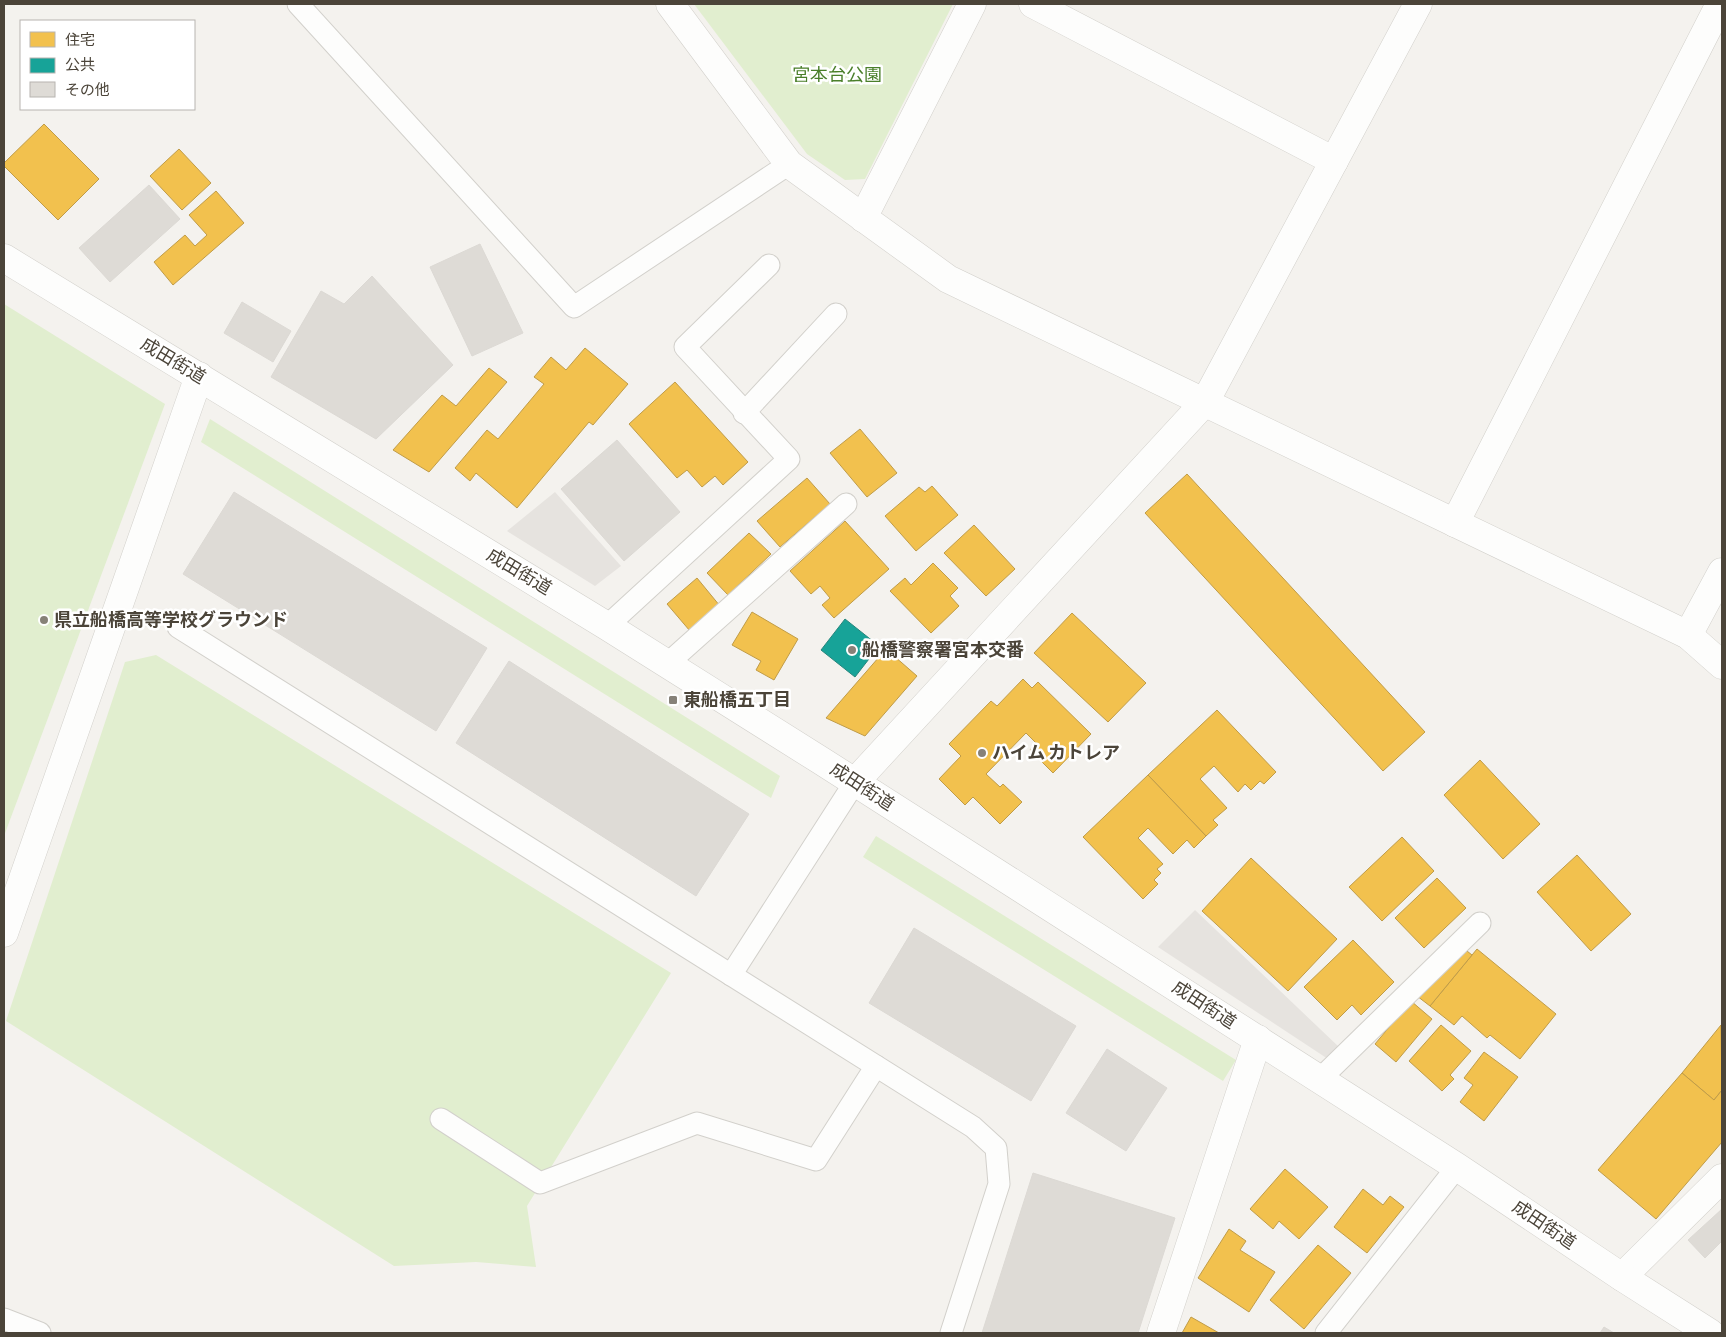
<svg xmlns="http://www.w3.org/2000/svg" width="1726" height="1337" font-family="'Sofia Sans Condensed','Noto Sans JP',sans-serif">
	<rect width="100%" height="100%" fill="#f4f2ee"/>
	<!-- green -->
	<g fill="#e1eecf">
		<path d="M694,4H953L865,179L845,180L807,154Z"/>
		<path d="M4,304L165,404L4,836Z"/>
		<path d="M210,419L780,776L771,798L201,442Z"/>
		<path d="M156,655L671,973L527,1206L536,1267L476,1262L394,1266L6,1021L125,662Z"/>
		<path d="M876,836L1236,1060L1223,1081L863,857Z"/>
	</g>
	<!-- parking -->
	<g fill="#e6e3df">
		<path d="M555,492L621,566L595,586L507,531Z"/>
		<path d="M1195,910L1339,1047L1328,1059L1158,947Z"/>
	</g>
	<!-- homes -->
	<g fill="#f2c14e" stroke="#c09c48">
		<path d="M44,124L99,179L58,220L4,166V163Z"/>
		<path d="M179,149L211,183L182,210L150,176Z"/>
		<path d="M216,191L244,223L173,285L154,262L185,235L195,246L207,235L189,215Z"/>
		<path d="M585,348L628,384L593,425L589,422L517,508L476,473L470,481L455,468L487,430L498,439L544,384L534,377L551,357L566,370Z"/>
		<path d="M489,368L507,382L429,472L393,450L442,395L456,406Z"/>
		<path d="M675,382L748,462L723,485L715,476L702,487L687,470L677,478L629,424Z"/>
		<path d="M860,429L897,473L867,497L830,453Z"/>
		<path d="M1187,474L1425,732L1383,771L1145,513Z"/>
		<path d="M807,478L830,504L780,547L757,521Z"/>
		<path d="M932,486L958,515L916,551L885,516L919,487L925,492Z"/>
		<path d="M845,521L889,569L834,618L822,605L830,598L820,586L811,594L790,571Z"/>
		<path d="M974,525L1015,569L986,596L944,553Z"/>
		<path d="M749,533L771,554L728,595L707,573Z"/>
		<path d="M933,563L958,588L950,596L959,606L931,633L890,591L905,578L911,585Z"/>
		<path d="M697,578L720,606L690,631L667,604Z"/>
		<path d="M752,612L798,639L774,680L756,670L761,661L732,645Z"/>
		<path d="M1072,613L1146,683L1108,722L1034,653Z"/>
		<path d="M886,649L917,676L865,736L826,718Z"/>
		<path d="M1023,679L1032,688L1038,682L1091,734L1053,773L1030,750L1036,743L1026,733L986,774L1000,787L1003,784L1022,802L1000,824L973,797L965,805L939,779L961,756L949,744L991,701L997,706Z"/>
		<path d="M1217,710L1276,772L1264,784L1260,781L1251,790L1245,784L1238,792L1214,766L1200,779L1227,808L1213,820L1218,825L1206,836L1148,775Z"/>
		<path d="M1480,760L1540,824L1503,859L1444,795Z"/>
		<path d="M1148,775L1206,836L1194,848L1187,840L1173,854L1148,828L1138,838L1163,864L1157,869L1161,873L1154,880L1158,884L1143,899L1083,837Z"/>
		<path d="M1402,837L1434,871L1382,921L1349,887Z"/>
		<path d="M1577,855L1631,914L1591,951L1537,892Z"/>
		<path d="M1251,858L1337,939L1288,991L1202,911Z"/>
		<path d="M1437,878L1466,908L1424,948L1395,918Z"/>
		<path d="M1353,940L1394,982L1361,1015L1352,1005L1337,1020L1304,987Z"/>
		<path d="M1477,949L1556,1014L1520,1059L1490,1035L1487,1038L1462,1016L1454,1025L1430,1006Z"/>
		<path d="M1467,951L1472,955L1430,1006L1417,996Z"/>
		<path d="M1411,1001L1432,1019L1396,1062L1375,1044Z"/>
		<path d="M1441,1025L1471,1051L1450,1075L1454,1079L1442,1091L1409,1061Z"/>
		<path d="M1721,1025L1722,1090L1714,1100L1682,1073Z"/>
		<path d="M1484,1052L1518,1077L1484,1121L1460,1102L1473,1085L1464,1078Z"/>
		<path d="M1682,1073L1714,1100L1722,1090V1142L1656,1219L1598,1170Z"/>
		<path d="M1285,1169L1328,1207L1299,1239L1279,1221L1273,1229L1250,1209Z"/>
		<path d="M1363,1189L1383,1205L1390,1196L1404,1207L1367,1253L1334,1227Z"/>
		<path d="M1229,1229L1246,1241L1240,1250L1275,1272L1249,1312L1198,1278Z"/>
		<path d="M1318,1245L1351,1273L1304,1329L1270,1300Z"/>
		<path d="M1191,1317L1219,1333H1182Z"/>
	</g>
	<!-- public -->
	<path fill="#17a398" stroke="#27867c" d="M845,619L879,646L855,677L821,650Z"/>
	<!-- building -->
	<g fill="#dedbd6" stroke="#dcd9d4">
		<path d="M149,185L180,219L110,282L79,248Z"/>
		<path d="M480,244L523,333L472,356L430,267Z"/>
		<path d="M372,276L453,365L376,439L271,377L321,291L344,304Z"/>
		<path d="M242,302L291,331L273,362L224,333Z"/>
		<path d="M617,440L680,512L624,561L561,489Z"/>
		<path d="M234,492L487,648L436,731L183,574Z"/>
		<path d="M509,661L749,814L696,896L456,743Z"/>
		<path d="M914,928L1076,1026L1031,1101L869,1003Z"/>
		<path d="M1107,1049L1167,1088L1126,1151L1066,1113Z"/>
		<path d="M1033,1173L1175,1218L1138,1333H982Z"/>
		<path d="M1722,1209V1241L1705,1258L1688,1240Z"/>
		<path d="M1604,1327L1614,1333H1600Z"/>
	</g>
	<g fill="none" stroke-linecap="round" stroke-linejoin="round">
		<defs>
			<g id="service">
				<path d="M298,4L574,307L789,164"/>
				<path d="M744,413L836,314"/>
				<path d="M607,626L789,459L685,347L769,265"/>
				<path d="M178,627L973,1127L996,1148L999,1184L951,1333"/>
				<path d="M667,664L846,504"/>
				<path d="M731,975L855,782"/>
				<path d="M1320,1079L1480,923"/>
				<path d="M441,1119L540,1183L697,1123L816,1160L876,1066"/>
				<path d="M4,1319L40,1333"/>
				<path d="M1326,1333L1457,1167"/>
			</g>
			<g id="minor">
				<path d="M670,4L789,164L948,279L1688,635L1722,665"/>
				<path d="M1033,4L1334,161"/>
				<path d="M863,218L972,4"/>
				<path d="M1455,523L1720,4"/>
				<path d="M1688,635L1722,572"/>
				<path d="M855,782L1205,402L1418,4"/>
				<path d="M4,933L199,376"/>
				<path d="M1622,1277L1722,1178"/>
				<path d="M1161,1333L1258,1039"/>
			</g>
			<path id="tertiary" d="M4,258L607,626L820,760L1457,1167L1622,1277L1710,1333"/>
		</defs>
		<!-- service casing -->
		<use href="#service" stroke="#d2d0cb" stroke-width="23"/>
		<!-- minor casing -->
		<use href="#minor" stroke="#d2d0cb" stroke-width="29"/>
		<!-- tertiary casing -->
		<use href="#tertiary" stroke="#d2d0cb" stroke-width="29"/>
		<!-- service -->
		<use href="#service" stroke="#fdfdfc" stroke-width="21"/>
		<!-- minor -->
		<use href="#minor" stroke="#fdfdfc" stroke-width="28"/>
		<!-- tertiary -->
		<use href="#tertiary" stroke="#fdfdfc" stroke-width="28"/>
	</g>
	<!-- markers -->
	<g fill="#868178" stroke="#fff" stroke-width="2">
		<circle cx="44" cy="620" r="5"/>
		<circle cx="852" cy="650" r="5"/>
		<rect x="668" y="695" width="10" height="10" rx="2.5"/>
		<circle cx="982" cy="753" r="5"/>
	</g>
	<g text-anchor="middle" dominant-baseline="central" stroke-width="5" stroke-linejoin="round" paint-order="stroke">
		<!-- park labels -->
		<g font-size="18" fill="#4a7f2a" stroke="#fff">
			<text x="837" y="75">宮本台公園</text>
		</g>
		<!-- street labels -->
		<g font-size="18" fill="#4b4439" stroke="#fff">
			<text transform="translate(173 361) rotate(31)">成田街道</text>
			<text transform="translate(519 572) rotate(31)">成田街道</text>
			<text transform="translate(862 787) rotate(33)">成田街道</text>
			<text transform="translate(1204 1005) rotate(33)">成田街道</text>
			<text transform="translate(1544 1225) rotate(34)">成田街道</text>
		</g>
		<!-- poi labels -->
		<g font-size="18" font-weight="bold" fill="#4b4439" stroke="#fff" text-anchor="start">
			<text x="54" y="620">県立船橋高等学校グラウンド</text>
			<text x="862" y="650">船橋警察署宮本交番</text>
			<text x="683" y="700">東船橋五丁目</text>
			<text x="992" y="753">ハイム カトレア</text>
		</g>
	</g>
	<!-- border -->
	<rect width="1726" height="1337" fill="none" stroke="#4b4439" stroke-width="10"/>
	<!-- legend -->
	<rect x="20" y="20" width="175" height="90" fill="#ffffff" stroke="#b7b4b0"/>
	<rect x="30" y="32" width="25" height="15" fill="#f2c14e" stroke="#b7b4b0"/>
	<text x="65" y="45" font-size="15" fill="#4b4439">住宅</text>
	<rect x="30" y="58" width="25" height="15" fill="#17a398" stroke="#b7b4b0"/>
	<text x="65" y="70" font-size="15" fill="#4b4439">公共</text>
	<rect x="30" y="82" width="25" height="15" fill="#dedbd6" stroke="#b7b4b0"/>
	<text x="65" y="95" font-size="15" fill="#4b4439">その他</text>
</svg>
